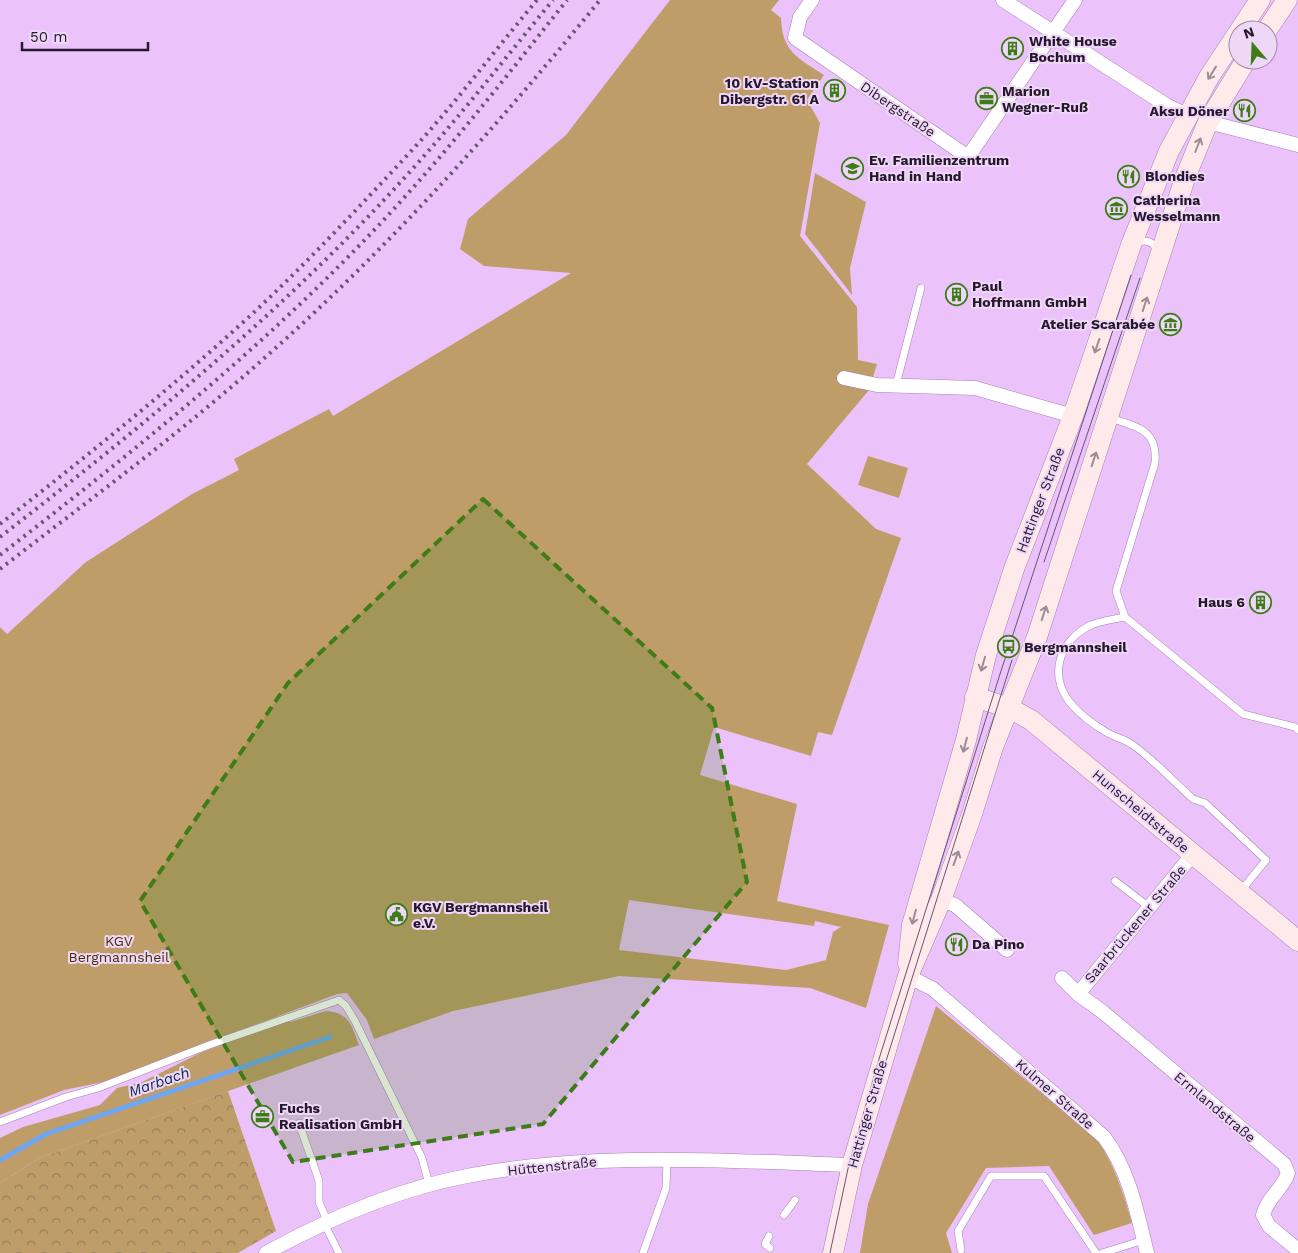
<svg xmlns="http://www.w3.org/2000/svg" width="1298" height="1253" font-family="'Work Sans',sans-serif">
	<defs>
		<pattern id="forest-crowns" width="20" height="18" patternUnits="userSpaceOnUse" patternTransform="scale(1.25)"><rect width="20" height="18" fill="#bf9d69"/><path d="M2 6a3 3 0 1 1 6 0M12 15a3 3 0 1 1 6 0" fill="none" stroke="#9b7f57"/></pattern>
	</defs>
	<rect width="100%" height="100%" fill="#ebc3fa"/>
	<!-- green -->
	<g fill="#bf9d69" fill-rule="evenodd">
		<path d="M670,0H779L771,10L781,18C782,52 798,58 824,75L807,100L820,123L800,236L857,307L858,360L877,364L869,390L807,464L876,529L901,538L832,735L818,732L811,756L714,727L700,775L797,804L777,901L889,925L866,1008L810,988L619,976L453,1011L374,1039L367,1020L347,993L337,994L103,1082L64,1090L0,1115V627L7,634L86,562L192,494L239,470L234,459L329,409L333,416L571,273L484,266L460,249L468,219L566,135ZM629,900L814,926L815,921L841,927L833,932L826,960L786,970L619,950Z"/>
		<path d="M815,173L866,202L850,268L852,295L805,234Z"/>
		<path d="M868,456L908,468L899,498L858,485Z"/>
		<path d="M936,1006L1097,1139C1115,1166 1123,1192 1132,1223L1094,1235L1049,1166L986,1168L946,1233L952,1253H860L868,1204Z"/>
		<path d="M326,1011C350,1013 351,1025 359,1045L39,1158L0,1183V1138L23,1127L100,1105L117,1088L142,1082L202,1052L287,1020L290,1022Z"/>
	</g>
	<!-- forest -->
	<path fill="url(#forest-crowns)" d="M228,1091L276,1231L238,1253H0V1183L39,1158Z"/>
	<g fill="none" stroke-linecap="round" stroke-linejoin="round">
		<!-- stream -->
		<path stroke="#6fa6f2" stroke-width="5" d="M0,1160L46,1134L330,1037"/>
		<defs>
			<g id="lane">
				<path d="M1135,243C1145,239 1153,241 1157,250"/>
				<path d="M896,385L921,288"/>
				<path d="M1110,418C1137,427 1158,429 1155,463L1116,591L1125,617L1243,714L1295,727L1298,730"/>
				<path d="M1125,617C1114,619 1101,621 1091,625C1058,641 1047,678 1073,706C1081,715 1096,726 1106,732C1116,738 1123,738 1133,745C1155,761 1173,781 1193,799L1205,803L1266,860L1240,892"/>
				<path d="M1115,881L1149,907"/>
				<path d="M0,1122L66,1097L98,1088L209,1045L339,1000L346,1006L355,1021L422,1158L429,1184"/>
				<path d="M299,1123L319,1181V1202L328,1223"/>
				<path d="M784,1215L795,1200"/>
				<path d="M325,1225L339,1253"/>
				<path d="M769,1236L765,1244L770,1248"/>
				<path d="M961,1250L958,1231L991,1176H1044L1096,1253"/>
				<path d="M643,1253L666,1188L667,1160"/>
				<path d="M1102,1253L1144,1240"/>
			</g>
			<g id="street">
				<path d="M812,0L800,17L795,38L968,157L1075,0"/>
				<path d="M1003,0L1166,105L1187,115"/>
				<path d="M1208,122L1298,145"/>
				<path d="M844,378L877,385L975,388L1073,416"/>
				<path d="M941,900L955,905L1007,950"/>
				<path d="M908,976L933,989L1104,1137C1129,1170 1137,1212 1147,1253"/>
				<path d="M1062,978L1078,994L1104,1013L1284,1164L1288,1173C1283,1189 1267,1198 1263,1215L1269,1226L1298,1250"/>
				<path d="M1078,994L1193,854"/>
				<path d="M266,1253C328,1219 398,1189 467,1176C593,1151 725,1161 852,1165"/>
			</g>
			<g id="secondary">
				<path d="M1240,30L1260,0"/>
				<path d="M1267,30L1287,0"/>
				<path d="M975,697L1009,708L1031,720L1298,941"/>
				<path d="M908,964L912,925L966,740L986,655L1014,569L1073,416L1131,245L1169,151L1209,77L1238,33"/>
				<path d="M833,1253L852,1165L908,976L941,900L971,817L993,747L1037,637L1185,178L1208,122L1246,60"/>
			</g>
		</defs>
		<!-- lane casing -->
		<use href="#lane" stroke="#a781b5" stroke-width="8"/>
		<!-- street casing -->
		<use href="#street" stroke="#a781b5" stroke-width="15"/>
		<!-- secondary casing -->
		<use href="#secondary" stroke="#a781b5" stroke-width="21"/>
		<!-- lane -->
		<use href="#lane" stroke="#fff" stroke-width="7"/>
		<!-- street -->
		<use href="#street" stroke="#fff" stroke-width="14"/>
		<!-- secondary -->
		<use href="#secondary" stroke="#ffeaeb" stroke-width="20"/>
		<!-- tram -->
		<g stroke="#6a5374" stroke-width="1">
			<path d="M1044,562L1140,278"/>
			<path d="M881,1077L1012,660"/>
			<path d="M830,1253L849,1164L879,1059L1000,674L1131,275"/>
		</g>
		<!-- rail -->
		<g stroke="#6a5374" stroke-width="4" stroke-dasharray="2.5 5" stroke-linecap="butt">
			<path d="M0,524C86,457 170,389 250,316C307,263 361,205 414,148C457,101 496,49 537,0"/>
			<path d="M0,537C150,421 298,299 424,156C469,105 510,52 553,0"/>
			<path d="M0,555C137,449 273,340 391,212C453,145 510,72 567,0"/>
			<path d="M0,569C88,501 178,435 261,361C385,252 496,128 600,0"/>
		</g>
	</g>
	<!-- one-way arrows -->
	<defs><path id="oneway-shaft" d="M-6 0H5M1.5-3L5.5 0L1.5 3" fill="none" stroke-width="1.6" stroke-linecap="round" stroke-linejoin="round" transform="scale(1.25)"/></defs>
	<g stroke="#9d8c95">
		<use href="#oneway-shaft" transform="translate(1212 73) rotate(122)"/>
		<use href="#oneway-shaft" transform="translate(1198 145) rotate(-69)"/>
		<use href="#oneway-shaft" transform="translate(1145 304) rotate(-72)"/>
		<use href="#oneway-shaft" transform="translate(1097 346) rotate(109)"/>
		<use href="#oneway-shaft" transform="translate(1094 459) rotate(-72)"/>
		<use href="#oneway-shaft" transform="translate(1044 613) rotate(-72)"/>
		<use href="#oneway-shaft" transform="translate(983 664) rotate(106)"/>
		<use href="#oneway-shaft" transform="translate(965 745) rotate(105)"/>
		<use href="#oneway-shaft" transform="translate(956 858) rotate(-70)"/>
		<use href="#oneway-shaft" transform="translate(914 917) rotate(105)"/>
	</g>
	<!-- marked area -->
	<path fill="#3e7c1a" fill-opacity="0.2" stroke="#3e7c1a" stroke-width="4" stroke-dasharray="10 6" stroke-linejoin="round" d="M483,499L712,708L747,882L543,1124L293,1162L140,901L288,683Z"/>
	<!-- icons -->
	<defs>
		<symbol id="building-ring" viewBox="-11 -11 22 22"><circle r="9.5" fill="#efd7f8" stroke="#3e7c1a" stroke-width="1.5"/><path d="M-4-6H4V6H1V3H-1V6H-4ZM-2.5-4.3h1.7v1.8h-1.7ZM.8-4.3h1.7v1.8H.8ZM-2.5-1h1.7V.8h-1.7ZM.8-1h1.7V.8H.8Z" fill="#3e7c1a"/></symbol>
		<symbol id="office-ring" viewBox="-11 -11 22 22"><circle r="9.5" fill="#efd7f8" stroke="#3e7c1a" stroke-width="1.5"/><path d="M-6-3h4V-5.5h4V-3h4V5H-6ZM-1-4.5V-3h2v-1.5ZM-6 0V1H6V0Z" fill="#3e7c1a"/></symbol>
		<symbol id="restaurant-ring" viewBox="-11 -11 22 22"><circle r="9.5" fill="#efd7f8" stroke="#3e7c1a" stroke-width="1.5"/><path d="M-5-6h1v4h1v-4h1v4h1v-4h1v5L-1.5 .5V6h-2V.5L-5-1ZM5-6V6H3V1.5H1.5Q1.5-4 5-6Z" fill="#3e7c1a"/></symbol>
		<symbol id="school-ring" viewBox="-11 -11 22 22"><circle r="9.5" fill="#efd7f8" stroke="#3e7c1a" stroke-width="1.5"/><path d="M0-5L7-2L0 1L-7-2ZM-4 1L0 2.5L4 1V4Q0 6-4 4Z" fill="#3e7c1a"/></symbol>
		<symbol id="museum-ring" viewBox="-11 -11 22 22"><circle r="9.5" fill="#efd7f8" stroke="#3e7c1a" stroke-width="1.5"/><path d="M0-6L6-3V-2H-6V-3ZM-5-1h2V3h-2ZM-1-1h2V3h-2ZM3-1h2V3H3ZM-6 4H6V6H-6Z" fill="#3e7c1a"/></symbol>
		<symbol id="bus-ring" viewBox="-11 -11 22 22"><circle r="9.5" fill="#efd7f8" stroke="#3e7c1a" stroke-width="1.5"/><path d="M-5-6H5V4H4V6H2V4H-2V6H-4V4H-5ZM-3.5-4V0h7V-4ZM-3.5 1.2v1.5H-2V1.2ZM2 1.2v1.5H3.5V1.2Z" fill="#3e7c1a"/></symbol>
		<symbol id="civic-ring" viewBox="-11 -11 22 22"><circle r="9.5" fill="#efd7f8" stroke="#3e7c1a" stroke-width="1.5"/><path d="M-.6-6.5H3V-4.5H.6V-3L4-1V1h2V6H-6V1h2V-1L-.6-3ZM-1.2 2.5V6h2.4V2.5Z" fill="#3e7c1a"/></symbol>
	</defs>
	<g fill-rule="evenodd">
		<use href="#building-ring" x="1000" y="36" width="25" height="25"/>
		<use href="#building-ring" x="822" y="78" width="25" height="25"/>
		<use href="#office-ring" x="974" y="86" width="25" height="25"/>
		<use href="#restaurant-ring" x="1232" y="98" width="25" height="25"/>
		<use href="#school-ring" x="840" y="156" width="25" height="25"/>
		<use href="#restaurant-ring" x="1116" y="164" width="25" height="25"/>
		<use href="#museum-ring" x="1104" y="196" width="25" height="25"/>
		<use href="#building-ring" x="944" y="282" width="25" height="25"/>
		<use href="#museum-ring" x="1158" y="312" width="25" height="25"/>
		<use href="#building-ring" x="1248" y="590" width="25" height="25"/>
		<use href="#bus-ring" x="996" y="634" width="25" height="25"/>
		<use href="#civic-ring" x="384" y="902" width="25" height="25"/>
		<use href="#restaurant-ring" x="944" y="932" width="25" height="25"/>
		<use href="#office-ring" x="250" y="1104" width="25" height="25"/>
	</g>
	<g text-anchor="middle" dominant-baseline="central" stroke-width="4" stroke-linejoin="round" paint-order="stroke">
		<!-- poi labels -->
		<g font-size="14" font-weight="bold" fill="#26182c" stroke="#efd7f8" text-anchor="start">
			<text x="1029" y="41">White House<tspan x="1029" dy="16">Bochum</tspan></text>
			<text x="819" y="83" text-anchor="end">10 kV-Station<tspan x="819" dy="16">Dibergstr. 61 A</tspan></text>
			<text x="1002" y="91">Marion<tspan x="1002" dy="16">Wegner-Ruß</tspan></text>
			<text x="1229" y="111" text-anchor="end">Aksu Döner</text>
			<text x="869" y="160">Ev. Familienzentrum<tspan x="869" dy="16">Hand in Hand</tspan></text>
			<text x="1145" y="176">Blondies</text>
			<text x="1133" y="200">Catherina<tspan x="1133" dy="16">Wesselmann</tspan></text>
			<text x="972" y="286">Paul<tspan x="972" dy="16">Hoffmann GmbH</tspan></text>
			<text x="1155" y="324" text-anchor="end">Atelier Scarabée</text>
			<text x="1245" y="602" text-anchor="end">Haus 6</text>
			<text x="1024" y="647">Bergmannsheil</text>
			<text x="413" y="907">KGV Bergmannsheil<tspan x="413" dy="16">e.V.</tspan></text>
			<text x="972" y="944">Da Pino</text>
			<text x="279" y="1108">Fuchs<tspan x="279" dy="16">Realisation GmbH</tspan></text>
		</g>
		<!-- street labels -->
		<g font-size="14" fill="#26182c" stroke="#efd7f8">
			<text transform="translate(898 109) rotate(34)">Dibergstraße</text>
			<text transform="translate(1040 500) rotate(-69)">Hattinger Straße</text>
			<text transform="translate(1141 811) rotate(40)">Hunscheidtstraße</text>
			<text transform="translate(1135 924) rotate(-50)">Saarbrückener Straße</text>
			<text transform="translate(1055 1094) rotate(41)">Kulmer Straße</text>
			<text transform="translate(1215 1107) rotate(40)">Ermlandstraße</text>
			<text transform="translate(867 1114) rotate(-74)">Hattinger Straße</text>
			<text transform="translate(552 1166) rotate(-6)">Hüttenstraße</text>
		</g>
		<!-- park labels -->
		<g font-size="14" fill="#462f07" stroke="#efd7f8">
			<text x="119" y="941">KGV<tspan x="119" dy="16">Bergmannsheil</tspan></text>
		</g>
		<!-- water labels -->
		<g font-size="15" font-style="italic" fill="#032856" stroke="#efd7f8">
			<text transform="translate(159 1082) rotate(-19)">Marbach</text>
		</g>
	</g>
	<!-- north arrow -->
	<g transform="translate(1253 45) rotate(341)"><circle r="24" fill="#efd7f8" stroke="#9f8ba6"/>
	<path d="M0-4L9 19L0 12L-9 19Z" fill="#3e7c1a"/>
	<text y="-8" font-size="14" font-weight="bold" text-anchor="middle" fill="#26182c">N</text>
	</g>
	<!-- scale -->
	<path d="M22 42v8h126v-8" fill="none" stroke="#26182c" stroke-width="2.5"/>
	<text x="30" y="42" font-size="15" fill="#26182c" stroke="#efd7f8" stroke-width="4" paint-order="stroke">50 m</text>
</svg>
